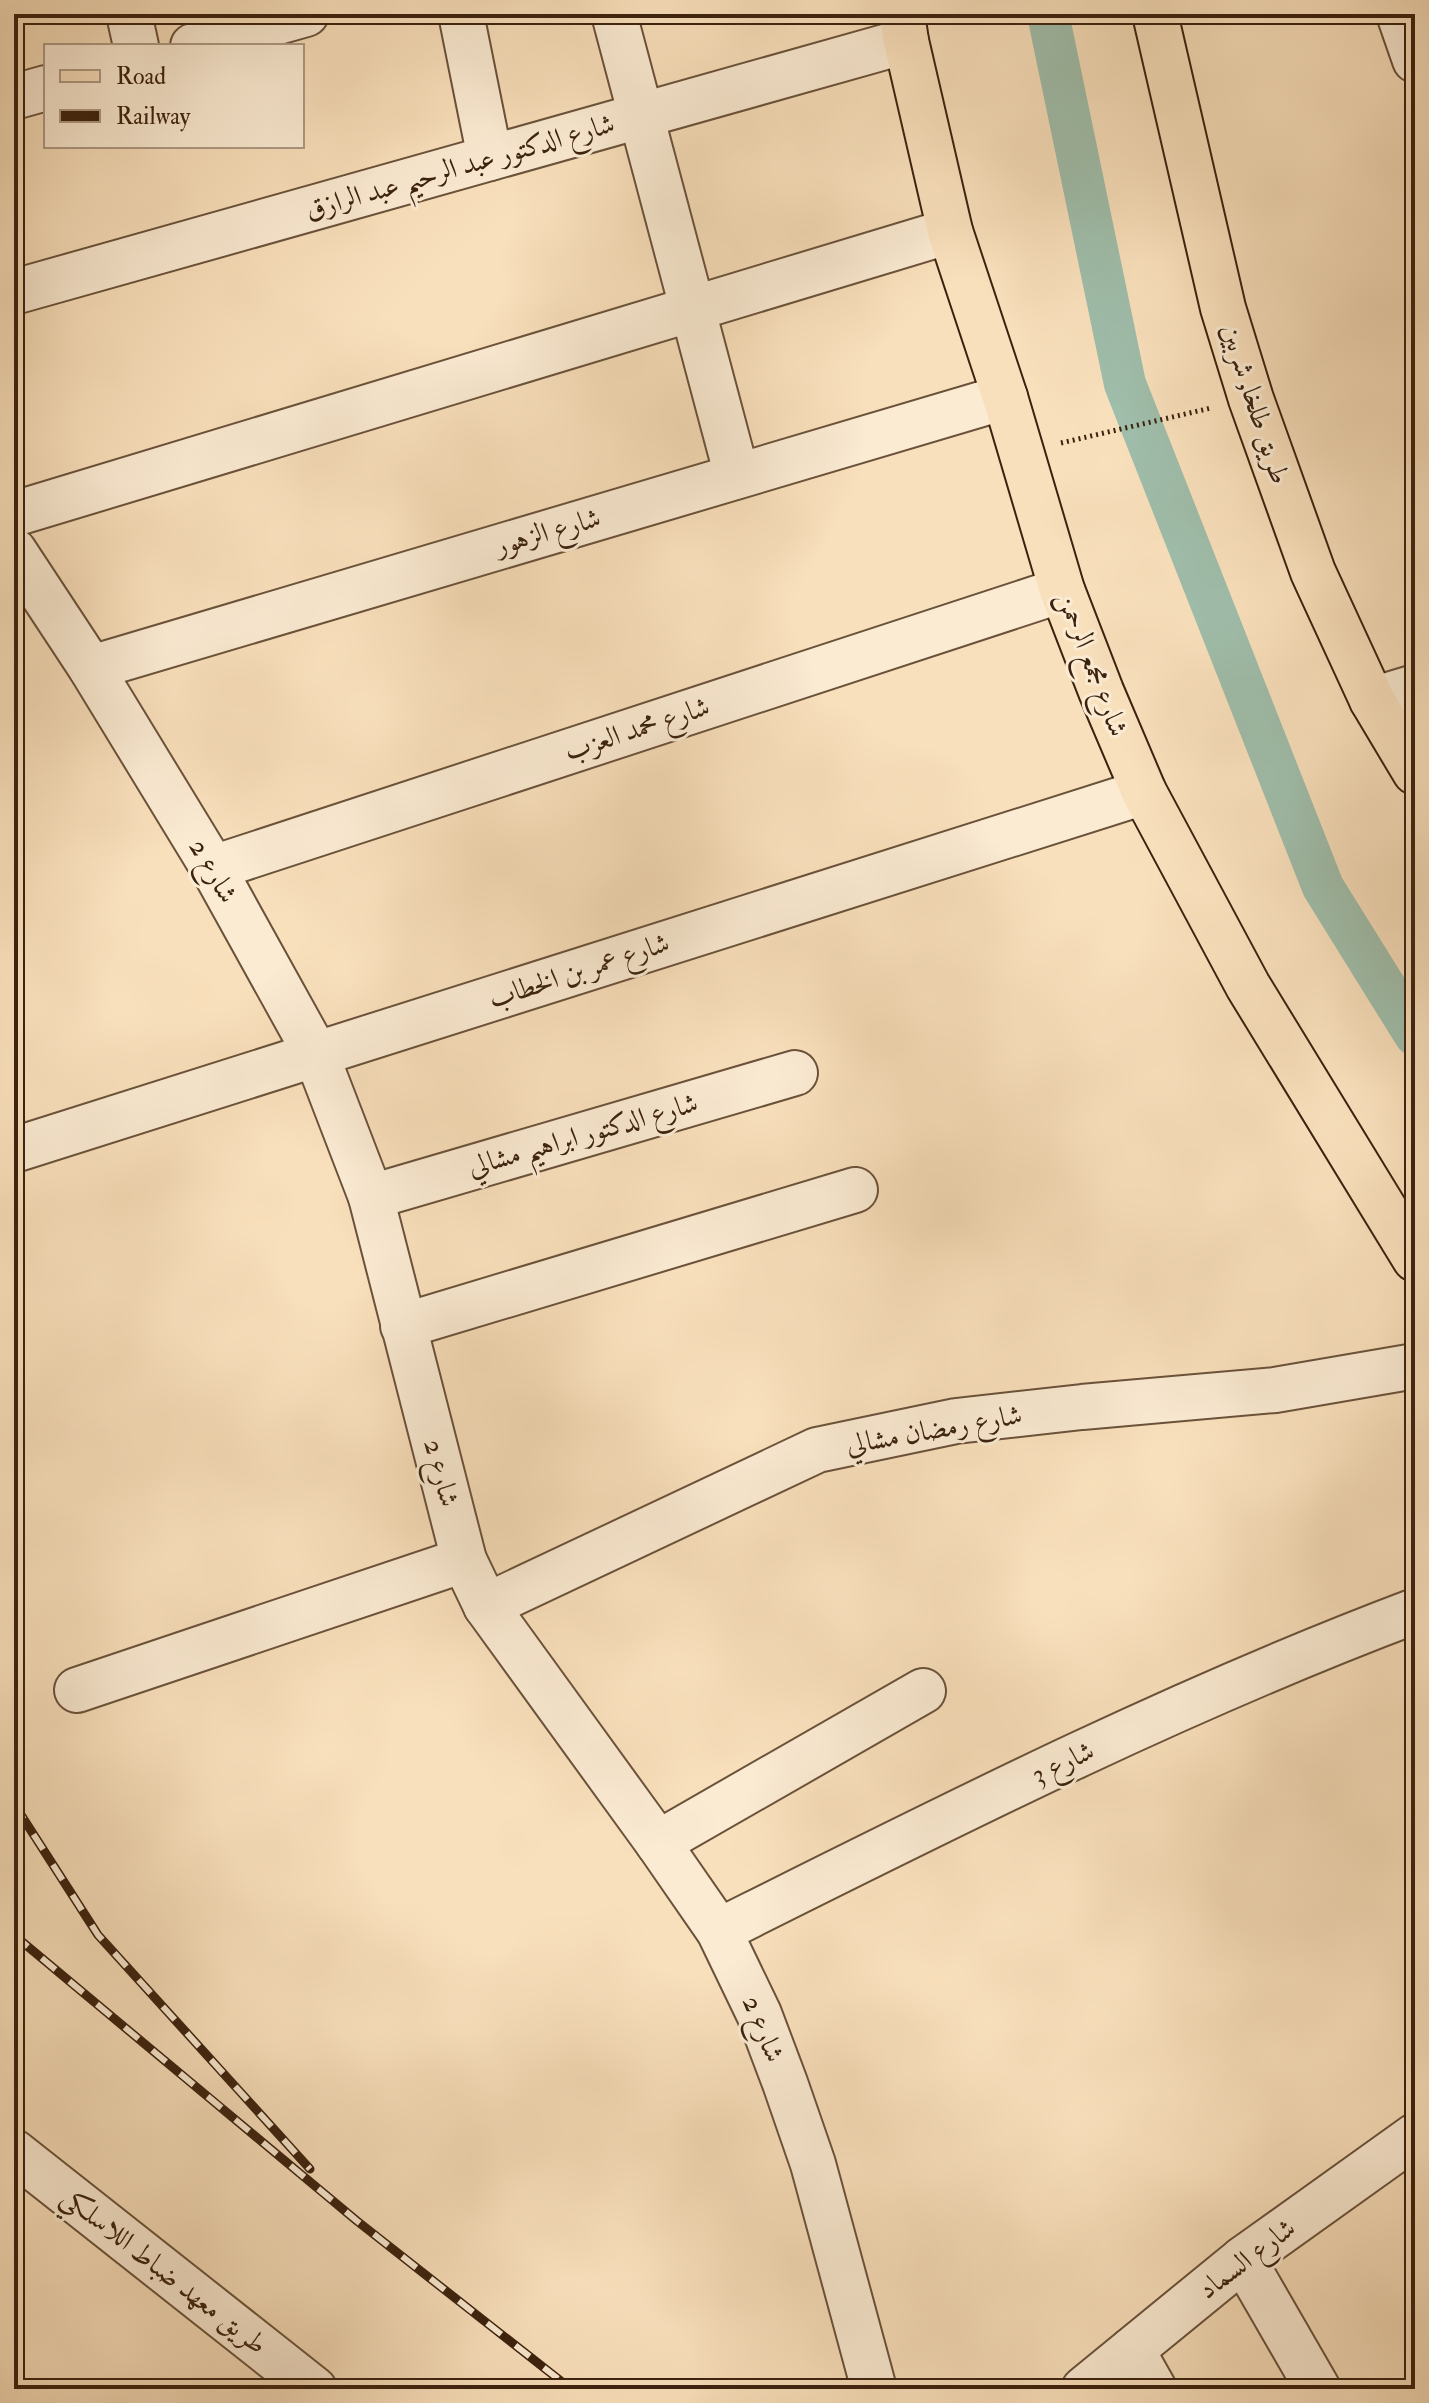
<svg xmlns="http://www.w3.org/2000/svg" width="1429" height="2403" font-family="'IM FELL Double Pica',Amiri,serif">
	<rect width="100%" height="100%" fill="#f9e0bc"/>
	<filter id="stains"><feTurbulence type="fractalNoise" baseFrequency=".0025" numOctaves="4"/><feColorMatrix values="0 0 0 0 .2 0 0 0 0 .09 0 0 0 0 .02 0 0 0 .5 -.17"/></filter>
	<radialGradient id="worn" r=".72"><stop offset=".6" stop-color="#630" stop-opacity="0"/><stop offset="1" stop-color="#630" stop-opacity=".3"/></radialGradient>
	<g fill="none" stroke-linecap="round" stroke-linejoin="round">
		<!-- canal -->
		<path stroke="#9fbeab" stroke-width="42" d="M1048,14L1125,384L1323,887L1415,1035"/>
		<defs>
			<g id="minor">
				<path d="M129,14L136,46"/>
				<path d="M461,14L490,158"/>
				<path d="M614,14L737,476"/>
				<path d="M1399,14L1415,60"/>
				<path d="M193,46L306,14"/>
				<path d="M14,97L46,88"/>
				<path d="M14,292L906,41"/>
				<path d="M14,514L950,231"/>
				<path d="M14,551L91,668L213,868L316,1054L371,1197L464,1560L486,1606L658,1843L719,1931L759,2014L785,2083L813,2164L874,2389"/>
				<path d="M91,668L1005,397"/>
				<path d="M1372,700L1415,687"/>
				<path d="M213,868L1062,590"/>
				<path d="M14,1150L1144,792"/>
				<path d="M371,1197L795,1073"/>
				<path d="M403,1326L855,1190"/>
				<path d="M486,1606L817,1450L956,1421L1082,1407L1275,1390L1415,1366"/>
				<path d="M77,1690L464,1560"/>
				<path d="M658,1843L923,1691"/>
				<path d="M719,1931C947,1817 1176,1701 1415,1611"/>
				<path d="M14,2152L314,2389"/>
				<path d="M1243,2259L1318,2389"/>
				<path d="M1132,2350L1154,2389"/>
				<path d="M1084,2389L1243,2259L1415,2136"/>
			</g>
			<g id="major">
				<path d="M902,14L906,41L950,231L1005,397L1062,590L1101,691L1144,792L1248,986L1415,1259"/>
				<path d="M1155,14L1223,308L1251,399L1313,572L1372,700L1415,772"/>
			</g>
		</defs>
		<!-- minor casing -->
		<use href="#minor" stroke="#6a523a" stroke-width="48"/>
		<!-- major casing -->
		<use href="#major" stroke="#3b220e" stroke-width="48"/>
		<!-- path -->
		<path stroke="#3b220e" stroke-width="5" stroke-dasharray="2 4" stroke-linecap="butt" d="M1061,443L1211,408"/>
		<!-- minor -->
		<use href="#minor" stroke="#fbebd3" stroke-width="44"/>
		<!-- major -->
		<use href="#major" stroke="#f9e0bc" stroke-width="44"/>
		<defs>
			<g id="rail">
				<path d="M14,1804L98,1935L310,2169"/>
				<path d="M14,1935L357,2221L571,2389"/>
			</g>
		</defs>
		<!-- rail casing -->
		<use href="#rail" stroke="#3b220e" stroke-width="9"/>
		<!-- rail -->
		<use href="#rail" stroke="#fbebd3" stroke-width="6" stroke-dasharray="18" stroke-linecap="butt"/>
	</g>
	<g text-anchor="middle" dominant-baseline="central" stroke-width="6" stroke-linejoin="round" paint-order="stroke">
		<!-- street labels -->
		<g font-size="28" fill="#3b220e" stroke="#fbebd3">
			<text transform="translate(460 167) rotate(-16)">شارع الدكتور عبد الرحيم عبد الرازق</text>
			<text transform="translate(1255 404) rotate(72)">طريق طلخا, شربين</text>
			<text transform="translate(548 532) rotate(-16)">شارع الزهور</text>
			<text transform="translate(1092 664) rotate(69)">شارع مجمع الرحمن</text>
			<text transform="translate(637 729) rotate(-18)">شارع محمد العزب</text>
			<text transform="translate(213 871) rotate(60)">شارع 2</text>
			<text transform="translate(579 971) rotate(-18)">شارع عمر بن الخطاب</text>
			<text transform="translate(583 1135) rotate(-16)">شارع الدكتور ابراهيم مشالي</text>
			<text transform="translate(934 1430) rotate(-10)">شارع رمضان مشالي</text>
			<text transform="translate(441 1473) rotate(75)">شارع 2</text>
			<text transform="translate(1063 1763) rotate(-25)">شارع 3</text>
			<text transform="translate(763 2029) rotate(68)">شارع 2</text>
			<text transform="translate(1247 2259) rotate(-37)">شارع السماد</text>
			<text transform="translate(164 2271) rotate(38)">طريق معهد ضباط اللاسلكي</text>
		</g>
	</g>
	<!-- margin -->
	<rect width="1429" height="2403" fill="none" stroke="#f9e0bc" stroke-width="48"/>
	<rect x="16" y="16" width="1397" height="2371" fill="none" stroke="#3b220e" stroke-width="4"/>
	<rect x="24" y="24" width="1381" height="2355" fill="none" stroke="#3b220e" stroke-width="2"/>
	<!-- legend -->
	<rect x="44" y="44" width="260" height="104" fill="#fbebd3" stroke="#ae9b84" stroke-width="2"/>
	<rect x="60" y="70" width="40" height="12" fill="#f9e0bc" stroke="#ae9b84" stroke-width="2"/>
	<text x="116" y="84" font-size="24" fill="#3b220e">Road</text>
	<rect x="60" y="110" width="40" height="12" fill="#3b220e" stroke="#ae9b84" stroke-width="2"/>
	<text x="116" y="124" font-size="24" fill="#3b220e">Railway</text>
	<rect width="100%" height="100%" filter="url(#stains)"/>
	<rect width="100%" height="100%" fill="url(#worn)"/>
</svg>
